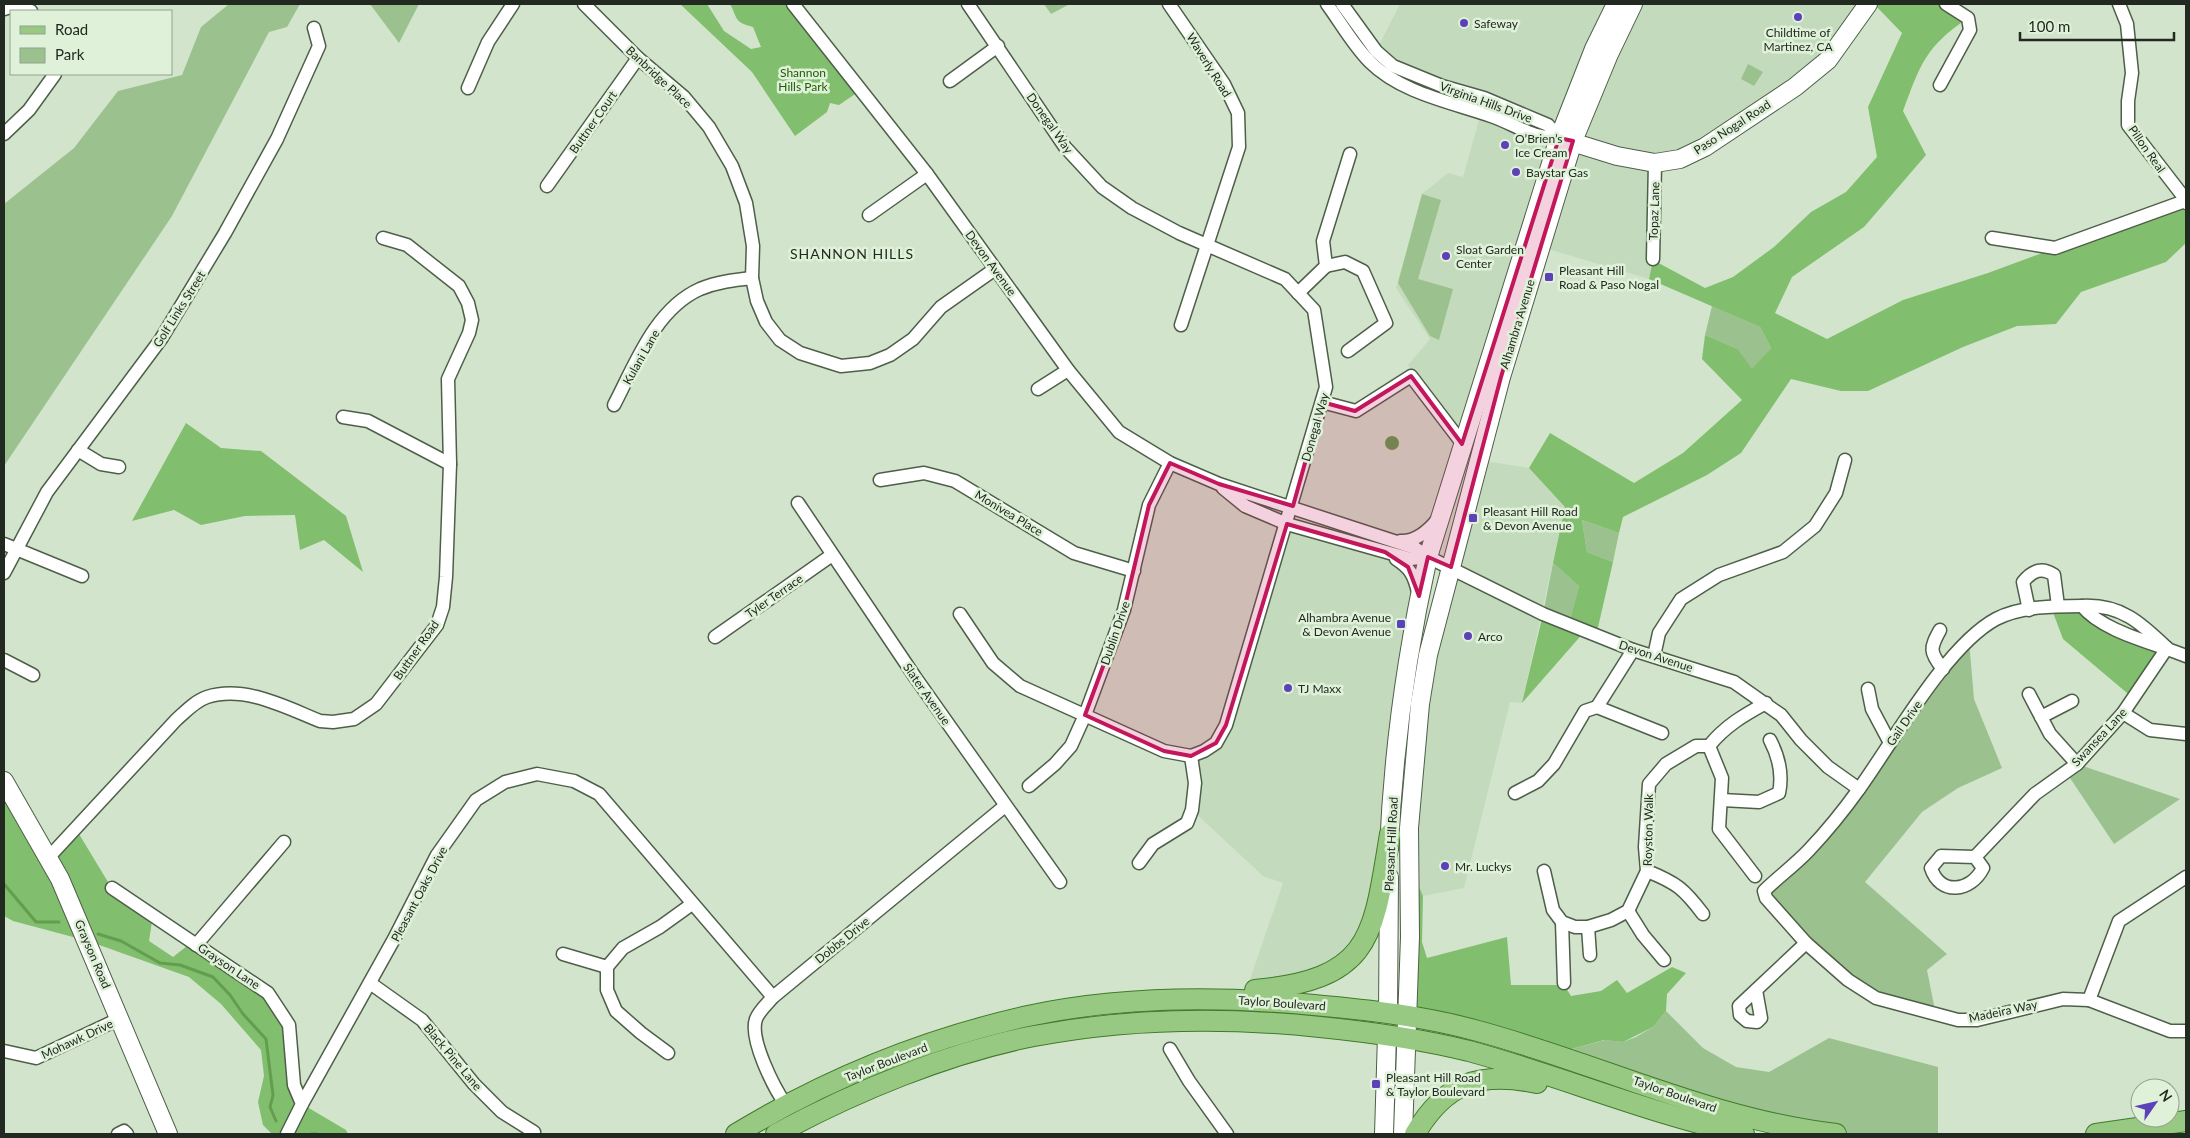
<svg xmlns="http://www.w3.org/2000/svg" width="2190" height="1138" font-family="Lato,sans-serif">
	<rect width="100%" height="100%" fill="#d2e5cc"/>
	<!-- built -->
	<g fill="#c3dbbc">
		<path d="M1400,4H1614L1463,441L1408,365L1430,339L1396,288L1422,194L1448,173L1463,177L1481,113L1543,138L1548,125L1442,86L1376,51Z"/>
		<path d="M1633,4H1868L1828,60L1735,126L1655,163L1653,259L1649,279L1541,247Z"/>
		<path d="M1479,460L1529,468L1565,507L1522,703L1510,702L1464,888L1423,896L1409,864L1420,704Z"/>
		<path d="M1287,524L1385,552L1414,576L1390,834L1352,959L1246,991L1283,883L1263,876L1192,810L1191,756L1216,743Z"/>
	</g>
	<!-- green -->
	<g fill="#9bc28e">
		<path d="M229,4H300L287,27L269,32L172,216L4,466V204L74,148L118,91L182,75L201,27Z"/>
		<path d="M370,4H419L399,43Z"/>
		<path d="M1044,4H1070L1051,14Z"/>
		<path d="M1748,64L1763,72L1754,86L1741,79Z"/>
		<path d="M1422,194L1441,200L1418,279L1453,289L1439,340L1430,336L1398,283Z"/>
		<path d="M1712,306L1760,327L1771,348L1752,370L1738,349L1705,335Z"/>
		<path d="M1582,520L1619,533L1613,562L1587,552Z"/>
		<path d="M1553,563L1579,586L1569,625L1543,614Z"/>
		<path d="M1969,640L1974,699L2002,768L1958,788L1922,812L1865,882L1947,954L1927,970L1936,1015L1876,998L1766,898L1772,883L1808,852Z"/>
		<path d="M2077,764L2180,799L2114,844L2066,772Z"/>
		<path d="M1666,1011L1703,1048L1736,1067L1769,1072L1829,1038L1938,1067V1134H1836L1557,1053L1605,1040L1623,1042L1636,1037L1653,1027Z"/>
	</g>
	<!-- forest -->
	<g fill="#81be6d">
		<path d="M680,4H707L724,31L751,49L761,47L753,27C734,22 738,19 730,4H793L861,90L839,105L830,103L827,112L795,136L752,72Z"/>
		<path d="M1874,4H1961L1968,18C1926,46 1920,65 1903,111L1926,155L1864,227L1792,277L1775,313L1827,339L1903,300L1988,273L2186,200V243L2166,262L2081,292L2056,324L2017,326L1963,347L1868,391H1841L1791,379L1741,453L1707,475L1623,517L1619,533L1582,520L1587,552L1613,562L1596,636L1585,631L1522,703L1543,614L1569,624L1579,586L1553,563L1565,507L1529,468L1550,433L1634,483L1683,453L1742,400L1702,359L1705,335L1738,349L1752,369L1771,348L1760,327L1649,279L1653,260L1705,288L1733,277L1774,247L1811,212L1846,192L1877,157L1868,107L1902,33Z"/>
		<path d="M186,423L221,448L261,451L346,516L363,572L324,540L300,550L295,515L245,516L201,525L174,510L132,521Z"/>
		<path d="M2082,606L2167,648L2133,698L2063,639L2051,607Z"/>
		<path d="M4,781L49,857L76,829L111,887L153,915L149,941L173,957L192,942L268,993L289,1025L302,1104L346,1130L348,1134H272L263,1125L258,1102L264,1076L261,1050L221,1004L189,977L88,941L13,921L4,916Z"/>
		<path d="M1409,864L1423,896L1422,942L1427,958L1507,937L1511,985H1564L1571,996L1601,991L1617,980L1627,993L1672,967L1686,973L1667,994L1666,1011L1653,1027L1623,1042L1604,1040L1557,1053L1407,1015Z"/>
	</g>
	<!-- water -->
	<circle fill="#639e4f" cx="1392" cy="443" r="7"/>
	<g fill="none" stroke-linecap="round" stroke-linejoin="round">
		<!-- stream -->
		<g stroke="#639e4f" stroke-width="3">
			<path d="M4,884L36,922H59"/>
			<path d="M98,934L121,941L160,963L180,965L213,977L230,995L243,1014L266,1039L273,1095L270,1107L276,1121"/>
			<path d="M311,1134H317"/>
		</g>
		<defs>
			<g id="street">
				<path d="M584,4L638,58L684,97L709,127L732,166L746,203L753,246L752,278L757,301L766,322L780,340L800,353L841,366L870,363L890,355L913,339L941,307L995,269"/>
				<path d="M793,4L927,174L1068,370L1119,432L1170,463L1219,484L1415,548L1428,557L1543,614L1633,650L1734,682L1781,715L1801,740L1828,767L1859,789"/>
				<path d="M1169,4L1224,84L1238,113L1239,147L1181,325"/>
				<path d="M1327,4C1341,23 1353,45 1370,62C1401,93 1451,102 1491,116C1515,124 1532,139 1559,138"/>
				<path d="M1342,4L1376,51L1393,66L1442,86L1484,98L1548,125L1559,138"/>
				<path d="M2119,4L2127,24L2132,73L2128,101V125L2186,200"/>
				<path d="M4,9L14,6L31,11"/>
				<path d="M950,81L998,46"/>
				<path d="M1940,85L1970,30L1968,18L1946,4"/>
				<path d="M468,88L488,42L513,4"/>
				<path d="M4,134L29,110L55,74"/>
				<path d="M547,186L638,58"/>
				<path d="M869,215L927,174"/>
				<path d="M1992,238L2055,248L2185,201L2186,203"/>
				<path d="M1653,259L1655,163"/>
				<path d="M1326,266L1345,262L1363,271L1386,323L1348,351"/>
				<path d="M1298,293L1326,266L1323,241L1350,154"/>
				<path d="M1038,389L1068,370"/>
				<path d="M1322,402L1356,411L1411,376L1462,443"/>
				<path d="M614,405C635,365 655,309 700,289C717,282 734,280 752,278"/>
				<path d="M343,417L368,421L450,464"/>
				<path d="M78,450L101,464L119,467"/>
				<path d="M880,480L924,473L955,481L1074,553L1134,571"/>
				<path d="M1223,488L1245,506L1287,524L1411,559L1428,557"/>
				<path d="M798,503L915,677L1060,882"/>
				<path d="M1400,541C1416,542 1428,531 1437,520"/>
				<path d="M4,544L82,576"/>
				<path d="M1396,559C1410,568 1414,575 1418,592"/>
				<path d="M4,573L47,492L161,339L225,233L277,139L319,46L314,28"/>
				<path d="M2082,606C2055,606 2021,606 1996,619C1946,646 1893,742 1859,789C1844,810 1827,831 1809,850C1795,865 1778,877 1764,891L1766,898L1806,943L1848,980L1876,998L1958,1020H1977L2063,999L2089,1000L2170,1031H2186"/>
				<path d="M2029,610L2023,582C2032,571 2041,566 2054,575L2058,606"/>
				<path d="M960,614L993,663L1020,686L1164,751L1191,756L1204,751L1216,743L1226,725L1326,387L1314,310L1285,279L1179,233L1132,208L1102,187L1065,147L968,4"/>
				<path d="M1940,630C1930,648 1929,652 1943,669"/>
				<path d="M715,637L832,555"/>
				<path d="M2167,648C2141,623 2121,604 2082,606C2103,632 2155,643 2186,656"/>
				<path d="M1633,650L1597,707L1662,733"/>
				<path d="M1654,656L1659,633L1681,599L1719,575L1783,552L1815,526L1836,493L1845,460"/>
				<path d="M4,660L33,675"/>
				<path d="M1868,689L1872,709L1890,743"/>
				<path d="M2029,694L2050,734L2077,764"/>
				<path d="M2123,713L2150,730L2186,734"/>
				<path d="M2041,717L2072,701"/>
				<path d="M1029,786L1055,764L1071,746L1085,715L1124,610L1149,505L1170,463"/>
				<path d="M1515,793L1538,781L1554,764L1585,711L1597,707"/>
				<path d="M1722,800L1759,802L1779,793C1783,774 1779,757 1770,740"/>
				<path d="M49,857L176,720C185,712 195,701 207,697C245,685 285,707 320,721L333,722L354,719L376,704L437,625L443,607L446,577L450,464L448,379L469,333L472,320L468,303L459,286L407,245L383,238"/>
				<path d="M1975,857L1983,868C1971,892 1940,896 1931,868L1941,856L1975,857L2035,794L2077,764L2123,713L2167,648"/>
				<path d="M1139,863L1153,844L1187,823L1192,810L1195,783L1191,756"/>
				<path d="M1544,871L1553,910L1562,922L1575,927H1588L1611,920L1628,911L1647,871L1645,847L1649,784L1666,764L1696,746H1709"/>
				<path d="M1647,871C1677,883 1684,889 1703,914"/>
				<path d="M1755,876L1719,829L1722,778L1709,746C1725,726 1744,715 1766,703"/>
				<path d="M112,888L268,993L289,1025L294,1085L302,1104L287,1134"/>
				<path d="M1628,911L1643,935L1664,960"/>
				<path d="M1562,922L1564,983"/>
				<path d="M1588,927L1590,955"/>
				<path d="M196,945L284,842"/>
				<path d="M563,954L607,967"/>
				<path d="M370,983L422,1020L474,1084L502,1112L534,1132"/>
				<path d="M1756,990L1761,1018L1757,1022L1747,1021L1740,1015L1739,1006L1806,943"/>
				<path d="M2089,1000L2119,921L2186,877"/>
				<path d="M1170,1049L1189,1081L1227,1134"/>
				<path d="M4,1051L36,1058L121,1018"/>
				<path d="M668,1053L641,1033L616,1011L607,990V967L623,948L660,927L692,904"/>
				<path d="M302,1104L394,939L437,855L476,800L505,782L537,774L574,781L599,794L773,997"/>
				<path d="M786,1105C774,1088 749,1039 756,1019C759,1011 768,1003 773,997L1005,806"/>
				<path d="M118,1134L124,1131L127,1134"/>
			</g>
			<g id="secondary">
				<path d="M1562,139L1617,156L1655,163L1680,159L1705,147L1795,87L1828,60L1868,4"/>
				<path d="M4,781L60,879L168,1134"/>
				<path d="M1389,849C1393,750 1407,652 1428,557L1559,138L1594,49L1616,4"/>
				<path d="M1388,1012L1389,877"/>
				<path d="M1384,1134L1387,1035"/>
				<path d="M1403,1134L1410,937L1409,828L1420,704L1428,655L1501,377L1573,141L1609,54L1633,4"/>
			</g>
			<g id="primary">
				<path d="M1255,990C1373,979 1373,936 1390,834"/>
				<path d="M736,1134C825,1080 925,1039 1028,1016C1121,996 1219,996 1314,1005C1369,1010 1424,1016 1478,1031C1597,1063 1713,1120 1836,1134"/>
				<path d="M776,1134C854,1092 947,1053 1034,1036C1129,1018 1225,1017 1320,1027C1370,1032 1420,1039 1469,1051C1561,1076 1650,1114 1744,1134"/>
				<path d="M1415,1134C1445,1083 1479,1071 1537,1083"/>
				<path d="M2096,1134L2186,1121"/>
			</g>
		</defs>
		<!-- street casing -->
		<use href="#street" stroke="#4e5f49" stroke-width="15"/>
		<!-- secondary casing -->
		<use href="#secondary" stroke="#4e5f49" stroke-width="20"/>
		<!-- primary casing -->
		<use href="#primary" stroke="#417a2a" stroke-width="22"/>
		<!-- street -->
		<use href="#street" stroke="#fff" stroke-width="12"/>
		<!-- secondary -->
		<use href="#secondary" stroke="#fff" stroke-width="18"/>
		<!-- primary -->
		<use href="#primary" stroke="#97c983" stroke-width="20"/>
	</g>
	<!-- marked area -->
	<path fill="#c2185b" fill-opacity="0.2" stroke="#c2185b" stroke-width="4" stroke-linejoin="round" d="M1559,138L1573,141L1501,377L1451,567L1428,557L1419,596L1408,567L1385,552L1287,524L1226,725L1216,743L1191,756L1164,751L1085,715L1124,610L1149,505L1170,463L1219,484L1293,506L1322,402L1355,411L1411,376L1462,444Z"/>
	<!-- markers -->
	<g fill="#5d41b9" stroke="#dff2d9" stroke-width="2">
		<circle cx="1798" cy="17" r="5"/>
		<circle cx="1464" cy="23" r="5"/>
		<circle cx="1505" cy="145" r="5"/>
		<circle cx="1516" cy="172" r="5"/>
		<circle cx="1446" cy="256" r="5"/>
		<rect x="1544" y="272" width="10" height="10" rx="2.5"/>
		<rect x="1468" y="513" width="10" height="10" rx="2.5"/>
		<rect x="1396" y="619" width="10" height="10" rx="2.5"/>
		<circle cx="1468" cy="636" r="5"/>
		<circle cx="1288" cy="688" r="5"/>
		<circle cx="1445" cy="866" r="5"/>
		<rect x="1371" y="1079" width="10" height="10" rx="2.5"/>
	</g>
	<g text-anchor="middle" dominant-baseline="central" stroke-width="5" stroke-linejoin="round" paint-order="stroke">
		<!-- poi labels -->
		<g font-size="12" fill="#222920" stroke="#dff2d9" text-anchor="start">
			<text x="1474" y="23">Safeway</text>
			<text x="1798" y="32" text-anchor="middle">Childtime of<tspan x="1798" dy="14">Martinez, CA</tspan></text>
			<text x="1515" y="138">O’Brien’s<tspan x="1515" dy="14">Ice Cream</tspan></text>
			<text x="1526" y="172">Baystar Gas</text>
			<text x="1456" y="249">Sloat Garden<tspan x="1456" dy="14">Center</tspan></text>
			<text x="1559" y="270">Pleasant Hill<tspan x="1559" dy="14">Road &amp; Paso Nogal</tspan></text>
			<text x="1483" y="511">Pleasant Hill Road<tspan x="1483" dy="14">&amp; Devon Avenue</tspan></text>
			<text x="1391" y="617" text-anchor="end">Alhambra Avenue<tspan x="1391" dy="14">&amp; Devon Avenue</tspan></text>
			<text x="1478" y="636">Arco</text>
			<text x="1298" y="688">TJ Maxx</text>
			<text x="1455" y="866">Mr. Luckys</text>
			<text x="1386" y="1077">Pleasant Hill Road<tspan x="1386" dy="14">&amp; Taylor Boulevard</tspan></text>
		</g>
		<!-- street labels -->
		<g font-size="12" fill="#222920" stroke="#dff2d9">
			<text transform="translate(1209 65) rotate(58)">Waverly Road</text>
			<text transform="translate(659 77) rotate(43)">Banbridge Place</text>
			<text transform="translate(1486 102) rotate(20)">Virginia Hills Drive</text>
			<text transform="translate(593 122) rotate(-55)">Buttner Court</text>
			<text transform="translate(1050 123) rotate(55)">Donegal Way</text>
			<text transform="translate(1732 127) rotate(-33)">Paso Nogal Road</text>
			<text transform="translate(2147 149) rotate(55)">Pillon Real</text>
			<text transform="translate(1654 211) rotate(-88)">Topaz Lane</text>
			<text transform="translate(991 263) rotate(54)">Devon Avenue</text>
			<text transform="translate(179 309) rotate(-58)">Golf Links Street</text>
			<text transform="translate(1517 324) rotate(-73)">Alhambra Avenue</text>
			<text transform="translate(641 357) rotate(-60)">Kulani Lane</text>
			<text transform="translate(1315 427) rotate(-74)">Donegal Way</text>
			<text transform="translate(1009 513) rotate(31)">Monivea Place</text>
			<text transform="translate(774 596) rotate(-35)">Tyler Terrace</text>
			<text transform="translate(1115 633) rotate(-71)">Dublin Drive</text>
			<text transform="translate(416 650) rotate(-55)">Buttner Road</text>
			<text transform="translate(1656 656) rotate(18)">Devon Avenue</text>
			<text transform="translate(927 694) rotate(55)">Slater Avenue</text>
			<text transform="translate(1904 723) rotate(-55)">Gail Drive</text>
			<text transform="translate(2099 737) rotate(-47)">Swansea Lane</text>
			<text transform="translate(1648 830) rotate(-89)">Royston Walk</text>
			<text transform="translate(1391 844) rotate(-87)">Pleasant Hill Road</text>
			<text transform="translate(419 894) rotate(-62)">Pleasant Oaks Drive</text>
			<text transform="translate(842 940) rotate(-39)">Dobbs Drive</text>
			<text transform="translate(93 954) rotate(67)">Grayson Road</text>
			<text transform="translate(229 966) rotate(34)">Grayson Lane</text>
			<text transform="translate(1282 1003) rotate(4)">Taylor Boulevard</text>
			<text transform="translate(2003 1011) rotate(-12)">Madeira Way</text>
			<text transform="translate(77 1039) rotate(-25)">Mohawk Drive</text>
			<text transform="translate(453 1057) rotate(50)">Black Pine Lane</text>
			<text transform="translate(886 1062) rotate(-21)">Taylor Boulevard</text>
			<text transform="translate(1675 1094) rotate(19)">Taylor Boulevard</text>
		</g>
		<!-- park labels -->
		<g font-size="12" fill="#215b03" stroke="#dff2d9">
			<text x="803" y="72">Shannon<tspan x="803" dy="14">Hills Park</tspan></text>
		</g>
		<!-- neighbourhood labels -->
		<g font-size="14" letter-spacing="1" fill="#222920" stroke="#dff2d9">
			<text x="852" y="253">SHANNON HILLS</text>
		</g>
	</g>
	<!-- border -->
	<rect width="2190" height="1138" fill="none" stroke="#222920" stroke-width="10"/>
	<!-- legend -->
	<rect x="10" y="10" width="162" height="65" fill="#dff2d9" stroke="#93a28f"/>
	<rect x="20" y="26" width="25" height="8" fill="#97c983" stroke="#93a28f"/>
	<text x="55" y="35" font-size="15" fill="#222920">Road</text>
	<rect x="20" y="48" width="25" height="15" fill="#9bc28e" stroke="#93a28f"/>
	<text x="55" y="60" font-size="15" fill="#222920">Park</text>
	<!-- north arrow -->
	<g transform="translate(2155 1103) rotate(56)"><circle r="24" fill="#dff2d9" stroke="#93a28f"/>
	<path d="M0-4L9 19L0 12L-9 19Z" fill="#5d41b9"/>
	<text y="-8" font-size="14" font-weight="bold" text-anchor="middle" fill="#222920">N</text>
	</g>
	<!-- scale -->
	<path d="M2020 32v8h154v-8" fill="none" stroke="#222920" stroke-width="2.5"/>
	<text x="2028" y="32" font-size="15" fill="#222920" stroke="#dff2d9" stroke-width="4" paint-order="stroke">100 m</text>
</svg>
